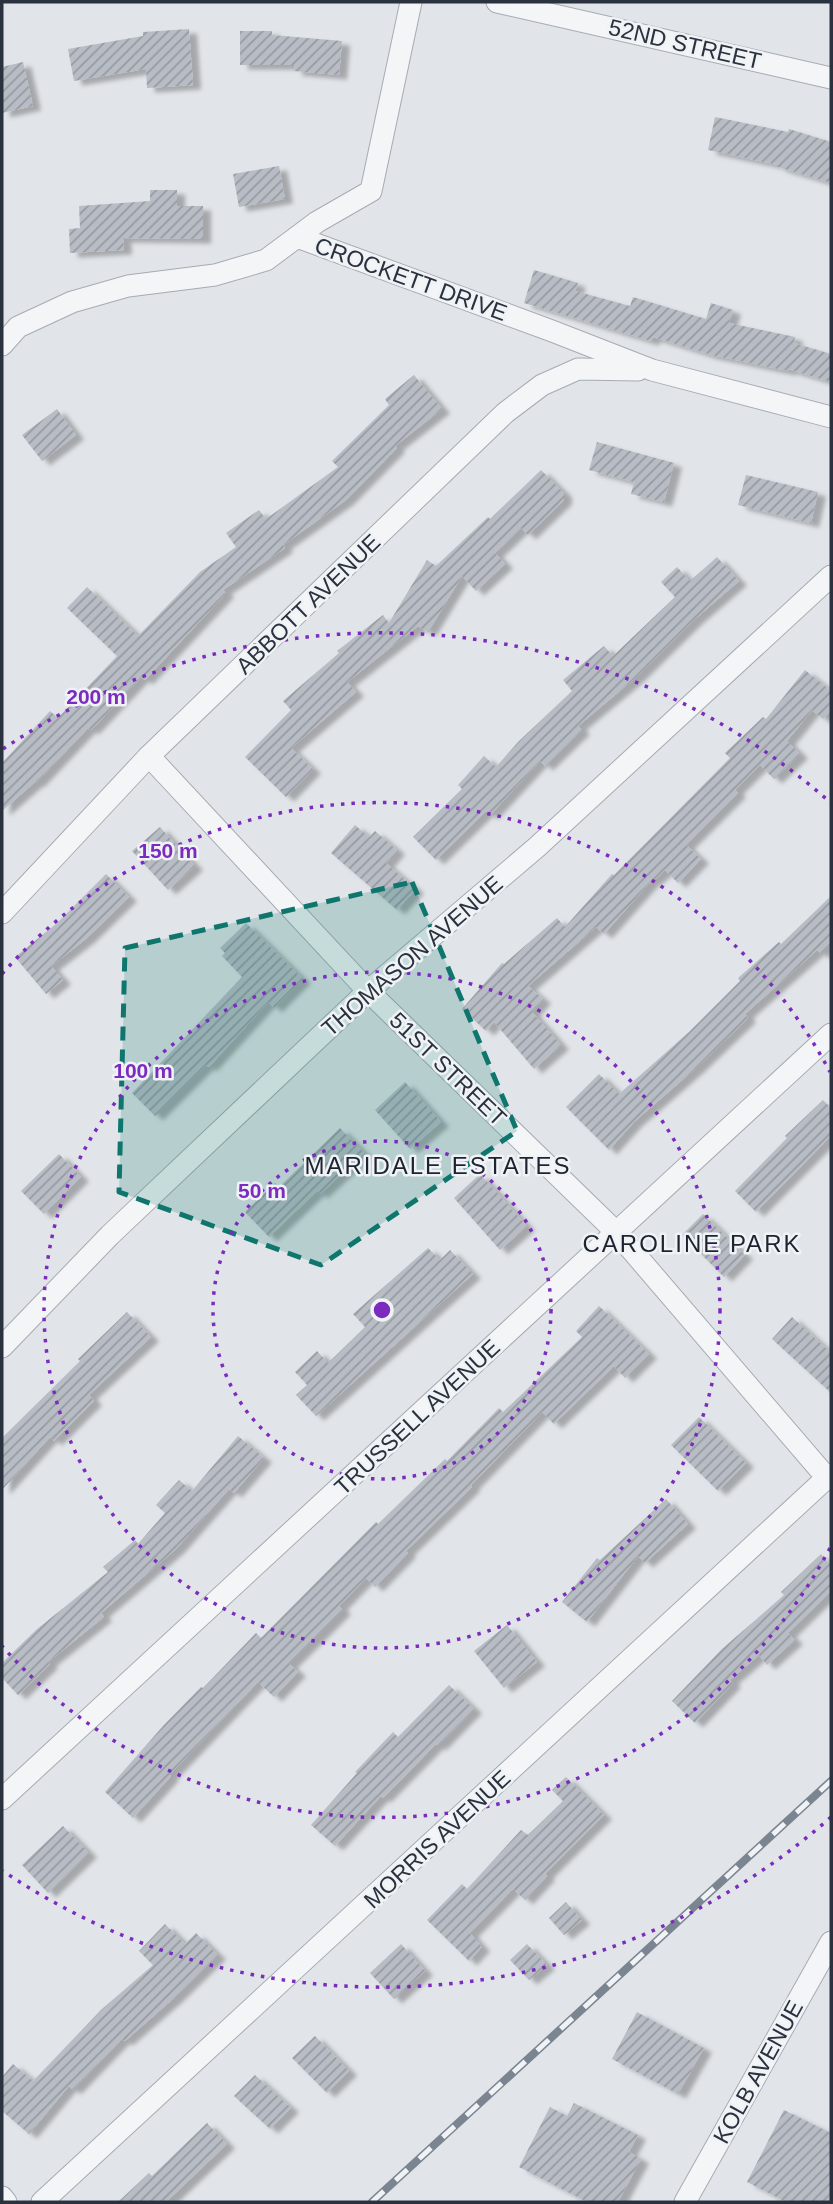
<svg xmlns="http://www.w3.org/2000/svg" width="833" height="2204" font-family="Helvetica,sans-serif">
	<defs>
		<pattern id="building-hatch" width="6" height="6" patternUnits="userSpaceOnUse" patternTransform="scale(1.75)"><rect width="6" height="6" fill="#b8bdc5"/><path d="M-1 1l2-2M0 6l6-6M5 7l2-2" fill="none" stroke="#969aa1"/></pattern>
		<filter id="shadow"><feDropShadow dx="8" dy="4.5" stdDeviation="2" flood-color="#0004"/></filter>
	</defs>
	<rect width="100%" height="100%" fill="#e1e4e8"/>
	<!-- building -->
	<g fill="url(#building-hatch)" filter="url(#shadow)">
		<path d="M189,29L193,85L147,88L146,69L74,81L68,49L143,36V32Z"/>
		<path d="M240,31H272V35L342,41L339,75L294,71L295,65H240Z"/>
		<path d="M23,62L33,106L2,113V67Z"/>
		<path d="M715,117L788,132L789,129L831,142V183L778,167V165L708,150Z"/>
		<path d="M279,166L285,199L239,207L233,174Z"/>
		<path d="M150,190H177V206H203V239L123,238L124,250L70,253L69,229L80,228L79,206L150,201Z"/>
		<path d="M534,270L578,283L575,291L630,306L633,297L706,319L711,303L733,310L729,323L795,337L794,343L831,354V382L788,369V371L711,355L653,337L651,341L524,303Z"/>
		<path d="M414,375L442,409L395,446L397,448L346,500L283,545L285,548L223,590L226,593L145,680L141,677L91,730L88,728L36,783L35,782L2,811V763L50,711L58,718L117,656L67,608L87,587L138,636L200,572L236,547L226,533L259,510L266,519L338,467L332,461L389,405L385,399Z"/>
		<path d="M57,409L76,435L42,461L22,435Z"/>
		<path d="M597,442L674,463L664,502L631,494L634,482L589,470Z"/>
		<path d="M541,470L564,493V500L528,535L521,528L495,553L505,564L476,591L462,576L428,632L418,626L347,682L356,692L291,748L313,769L286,797L245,757L291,710L283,701L339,653L337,651L383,615L389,623L427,560L436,566L488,517L490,519Z"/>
		<path d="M746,475L818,492L811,523L738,505Z"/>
		<path d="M717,557L739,581L695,619L633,680L578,726L582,730L545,766L540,761L490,815L486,811L436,860L413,837L462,789L458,785L484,756L496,767L518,742L572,691L563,680L604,646L613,656L675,597L661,582L677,567L690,581Z"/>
		<path d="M805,670L831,691V710L823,719L812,710L787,741L800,754L774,779L760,765L735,790L738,793L686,845L701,859L678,883L665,870L653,881L652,880L604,934L596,927L528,986L543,999L532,1012L561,1045L534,1069L494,1022L486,1031L462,1009L502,963L504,964L557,918L565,927L612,874L614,875L730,758L725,753L763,717L766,719Z"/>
		<path d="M355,825L369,837L375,831L397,850L386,863L416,889L397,910L331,853Z"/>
		<path d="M160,827L195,866L168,890L132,851Z"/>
		<path d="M106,874L129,897L87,938L51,966L63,980L46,994L15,957L56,924Z"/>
		<path d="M831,896V944L821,954L817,950L745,1014L748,1018L696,1068L634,1122L609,1150L566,1107L599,1074L619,1094L689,1032L740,981L738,978L779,942L781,944Z"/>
		<path d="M246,923L303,979L274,1008L268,1002L209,1067L206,1065L155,1116L132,1093L242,977L222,956L225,953L220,948Z"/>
		<path d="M405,1082L441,1122L410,1149L375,1110Z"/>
		<path d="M823,1100L831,1108V1136L756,1212L735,1191L787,1138L785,1136Z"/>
		<path d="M340,1128L364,1153L320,1194L317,1191L269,1237L245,1212L275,1183L279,1187Z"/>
		<path d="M59,1154L81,1177L44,1214L21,1191Z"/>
		<path d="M480,1174L527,1226L500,1250L454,1198Z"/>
		<path d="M703,1214L745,1255L724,1277L682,1235Z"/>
		<path d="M428,1248L440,1260L450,1250L473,1274L316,1416L296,1395L307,1385L295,1372L317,1351L328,1363L365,1327L353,1314Z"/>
		<path d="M599,1306L649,1354L625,1378L614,1366L554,1424L542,1412L471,1485L472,1487L406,1551L408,1553L375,1587L366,1578L339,1606L343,1610L289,1664L298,1672L274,1697L258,1682L169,1775L171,1776L133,1818L105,1792L163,1726L201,1687L203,1688L256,1633L261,1638L376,1522L378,1524L445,1459L447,1461L499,1408L503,1412L582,1337L576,1331Z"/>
		<path d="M127,1312L151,1337L89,1395L94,1401L54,1441L50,1437L2,1490V1438L80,1361L78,1359Z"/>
		<path d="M792,1317L831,1353V1393L772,1339Z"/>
		<path d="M699,1417L746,1463L718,1491L671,1445Z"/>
		<path d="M238,1436L264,1458L234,1493L229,1489L176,1549L101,1613L104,1617L48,1662L50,1664L18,1695L2,1678V1663L36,1630L108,1572L103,1567L135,1540L138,1544L165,1513L156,1505L179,1480L192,1491Z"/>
		<path d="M666,1499L688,1524L645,1563L638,1556L587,1622L562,1602L597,1558L600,1560Z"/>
		<path d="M821,1554L831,1565V1591L788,1633L795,1640L767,1665L759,1655L730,1680L733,1683L695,1723L672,1701L722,1649L784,1595L781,1592Z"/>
		<path d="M507,1625L537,1662L504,1688L474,1651Z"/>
		<path d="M449,1685L474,1709L438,1746L436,1744L383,1798L381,1796L335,1846L311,1825L357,1773L355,1772L393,1732L398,1737Z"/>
		<path d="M566,1777L604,1815L545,1874L547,1876L525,1900L513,1889L470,1933L482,1947L469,1961L427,1920L462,1884L467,1889L521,1830L528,1835L563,1801L552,1790Z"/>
		<path d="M63,1826L89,1853L48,1893L22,1865Z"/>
		<path d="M566,1902L582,1920L564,1935L549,1918Z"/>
		<path d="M165,1924L185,1944L196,1933L218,1955L174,1998L125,2041L122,2039L73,2090L69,2086L29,2134L2,2111V2077L13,2064L33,2081L102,2009L153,1965L139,1951Z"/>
		<path d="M401,1944L425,1971L394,1999L370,1973Z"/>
		<path d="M527,1944L547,1965L529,1980L510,1960Z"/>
		<path d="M637,2012L704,2048L678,2094L612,2059Z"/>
		<path d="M315,2036L349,2071L327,2093L292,2058Z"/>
		<path d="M255,2075L291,2108L270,2129L234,2096Z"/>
		<path d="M574,2103L638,2135L629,2152L641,2159L618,2202H587L519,2167L550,2107L567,2116Z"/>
		<path d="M784,2110L831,2133V2202H786L747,2182Z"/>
		<path d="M207,2123L227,2144L166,2202H118L149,2173L152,2176Z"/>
	</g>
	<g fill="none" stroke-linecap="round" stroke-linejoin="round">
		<defs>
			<g id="minor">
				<path d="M497,2L831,78"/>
				<path d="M297,237L317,222L371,191L411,2"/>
				<path d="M2,345L18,327L72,302L128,286L215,275L266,260L297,237L552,331L652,370L831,417"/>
				<path d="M149,756L368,991L617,1233L827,1478"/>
				<path d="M2,913L149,756L505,413L542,385L578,369L638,370"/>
				<path d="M2,1347L110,1235L368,991L537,847L831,576"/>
				<path d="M2,1799L831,1034"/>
				<path d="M2,2197L6,2202"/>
				<path d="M42,2202L831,1474"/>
				<path d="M685,2202L831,1942"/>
			</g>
		</defs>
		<!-- minor casing -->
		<use href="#minor" stroke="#a7abb2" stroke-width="23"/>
		<!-- minor -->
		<use href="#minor" stroke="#f3f5f7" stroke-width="21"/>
		<defs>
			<path id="rail" d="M372,2202L831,1781"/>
		</defs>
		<!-- rail casing -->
		<use href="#rail" stroke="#7b8491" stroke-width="8"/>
		<!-- rail -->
		<use href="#rail" stroke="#f0f3f6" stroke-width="5" stroke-dasharray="16" stroke-linecap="butt"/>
	</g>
	<!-- marked area -->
	<path fill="#0f766e" fill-opacity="0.2" stroke="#0f766e" stroke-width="5" stroke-dasharray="14 9" stroke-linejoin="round" d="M412,882L517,1131L321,1265L119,1192L125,948Z"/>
	<!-- distance rings -->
	<g fill="none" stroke="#7b2cbf" stroke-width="3.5" stroke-dasharray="3.5 7">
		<circle cx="382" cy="1310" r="169"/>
		<circle cx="382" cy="1310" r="338"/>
		<path d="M830 1548A507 507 0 0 1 2 1646M2 974A507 507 0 0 1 830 1072"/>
		<path d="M831 1817A677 677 0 0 1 3 1871M3 749A677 677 0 0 1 831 803"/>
	</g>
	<g text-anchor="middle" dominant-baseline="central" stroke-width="5" stroke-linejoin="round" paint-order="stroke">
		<!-- street labels -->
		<g font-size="23" fill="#2b323f" stroke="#f0f3f6">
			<text transform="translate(685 44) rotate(13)">52ND STREET</text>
			<text transform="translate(411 279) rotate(20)">CROCKETT DRIVE</text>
			<text transform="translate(308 604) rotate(-44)">ABBOTT AVENUE</text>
			<text transform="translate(412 956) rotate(-41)">THOMASON AVENUE</text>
			<text transform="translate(448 1069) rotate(44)">51ST STREET</text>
			<text transform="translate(417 1417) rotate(-43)">TRUSSELL AVENUE</text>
			<text transform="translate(437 1839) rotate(-43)">MORRIS AVENUE</text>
			<text transform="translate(758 2072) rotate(-61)">KOLB AVENUE</text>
		</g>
		<!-- neighbourhood labels -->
		<g font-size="24" letter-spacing="2" fill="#1d2330" stroke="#f0f3f6">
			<text x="438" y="1165">MARIDALE ESTATES</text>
			<text x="692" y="1243">CAROLINE PARK</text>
		</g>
	</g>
	<circle cx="382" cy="1310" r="10" fill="#7b2cbf" stroke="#f0f3f6" stroke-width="3.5"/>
	<g font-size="21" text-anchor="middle" font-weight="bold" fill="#7b2cbf" stroke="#f0f3f6" stroke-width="5" stroke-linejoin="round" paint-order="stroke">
		<text x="96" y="704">200 m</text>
		<text x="168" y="858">150 m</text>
		<text x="143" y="1078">100 m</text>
		<text x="262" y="1198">50 m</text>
	</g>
	<!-- border -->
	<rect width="833" height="2204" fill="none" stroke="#2b323f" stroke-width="7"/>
</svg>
